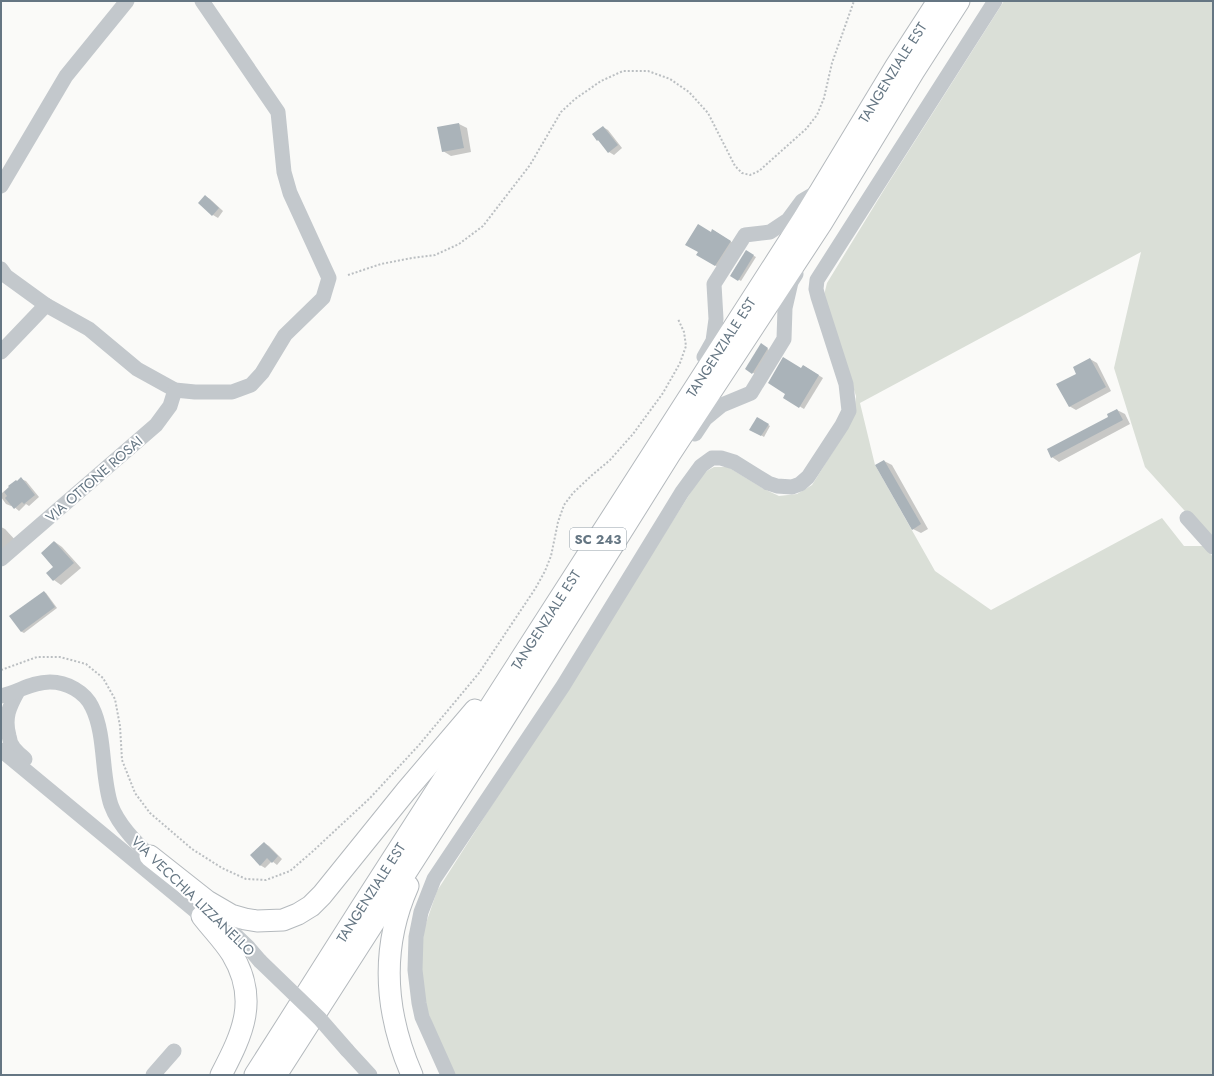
<svg xmlns="http://www.w3.org/2000/svg" width="1214" height="1076" font-family="Jost,sans-serif">
	<rect width="100%" height="100%" fill="#fafaf8"/>
	<!-- green -->
	<path fill="#dadfd7" d="M1004,1H1213V542L1145,467L1114,368L1141,252L860,403L875,465L935,571L991,610L1162,518L1184,546H1204L1213,557V1075H452L426,1007L420,969L424,929L437,891L584,661L703,473L714,467H728L764,489L779,496L797,494L812,485L849,426L854,413L856,396L829,314L824,295L827,283L887,185Z"/>
	<!-- shadow -->
	<g fill="#0003">
		<path d="M459,124L467,128L471,152L451,156L443,151Z"/>
		<path d="M603,127L608,130L622,148L614,155L609,152L602,143L598,140L593,134Z"/>
		<path d="M205,196L210,199L223,211L218,218L213,215L200,203Z"/>
		<path d="M713,230L733,243L718,267L698,255Z"/>
		<path d="M746,252L756,257L741,281L731,275Z"/>
		<path d="M761,345L769,350L755,374L746,369Z"/>
		<path d="M1090,359L1097,363L1111,391L1076,410L1069,406L1078,374Z"/>
		<path d="M804,366L823,378L804,409L784,397Z"/>
		<path d="M1117,410L1125,414L1130,424L1059,462L1052,457L1110,417Z"/>
		<path d="M757,418L770,426L764,437L751,429Z"/>
		<path d="M884,461L892,465L928,529L921,533L913,529Z"/>
		<path d="M21,479L26,481L39,497L29,506L26,504L19,511L12,505L11,506L6,504L1,497V492L2,493L16,481L17,482Z"/>
		<path d="M1,527L5,529L18,543L1,558Z"/>
		<path d="M55,542L62,547L81,568L61,585L54,580Z"/>
		<path d="M44,592L46,593L57,608L24,633L22,632L11,616Z"/>
		<path d="M264,843L269,846L282,859L277,865L272,861L265,868L260,865Z"/>
	</g>
	<!-- building -->
	<g fill="#aab3b9">
		<path d="M459,123L464,148L442,152L437,127Z"/>
		<path d="M603,126L618,145L608,153L598,140L597,141L592,134Z"/>
		<path d="M205,195L219,208L212,216L198,203Z"/>
		<path d="M698,224L711,232L712,229L731,241L715,266L696,255L698,252L685,245Z"/>
		<path d="M746,250L754,255L738,281L730,276Z"/>
		<path d="M761,343L768,348L752,374L745,369Z"/>
		<path d="M783,357L801,368L803,365L819,375L799,408L783,398L785,394L768,383Z"/>
		<path d="M1090,358L1106,387L1069,407L1056,384L1076,374L1073,367Z"/>
		<path d="M1117,409L1123,420L1051,458L1047,449L1108,417L1107,414Z"/>
		<path d="M757,417L769,424L761,436L749,430Z"/>
		<path d="M884,460L921,524L912,530L875,465Z"/>
		<path d="M21,477L35,495L24,504L22,502L14,509L5,498L7,496L4,492L9,487L8,486L16,480L17,481Z"/>
		<path d="M54,541L74,563L53,581L46,573L53,567L41,553Z"/>
		<path d="M44,591L55,607L21,632L9,616Z"/>
		<path d="M264,842L278,856L272,863L267,858L260,866L250,855Z"/>
	</g>
	<g fill="none" stroke-linecap="round" stroke-linejoin="round">
		<defs>
			<g id="highway">
				<path d="M150,856L207,901L231,915L245,919L257,921L283,920L298,914L311,906L322,895L406,791L475,710"/>
				<path d="M408,886C380,949 385,1013 412,1075"/>
				<path d="M202,916C212,929 224,941 232,954C259,999 243,1033 221,1075"/>
				<path id="s1" d="M255,1075L361,908L804,218L896,66L938,1"/>
				<path d="M276,1075L487,746L670,454L821,224L914,71L959,1"/>
			</g>
		</defs>
		<!-- highway casing -->
		<use href="#highway" stroke="#b4b9bd" stroke-width="23"/>
		<!-- path -->
		<g stroke="#bbbfc2" stroke-width="2" stroke-dasharray="2 2" stroke-linecap="butt">
			<path d="M348,275L381,264L412,258L435,255L459,244L483,226L530,165L561,112L575,99L601,81L623,71H648L670,79L689,92L708,113L735,166L742,173L750,175L759,171L806,129L817,115L824,98L832,63L854,1"/>
			<path d="M1,670L37,657H60L86,664L103,678L115,699L120,726L122,760L135,793L150,813L192,849L222,868L246,879L266,880L290,871L312,852L370,798L419,745L479,673L535,589L545,571L551,556L558,522L564,505L573,493L591,476L610,460L633,434L663,393L680,363L686,346L684,332L678,319"/>
		</g>
		<!-- minor -->
		<g stroke="#c3c8cc" stroke-width="15">
			<path d="M1,186L66,76L127,1"/>
			<path d="M1,269L6,276L46,305L89,329L137,369L175,390L195,392H232L251,385L262,373L285,335L323,298L329,278L290,193L284,172L278,112L202,1"/>
			<path d="M1,352L46,305"/>
			<path d="M704,357L713,341L716,319L714,284L745,235L770,232L788,220L802,201L819,191"/>
			<path d="M695,434L705,419L722,405L751,393L784,339L785,308L791,282L796,274"/>
			<path d="M1187,518L1213,547"/>
			<path d="M1,559L156,425L170,406L175,390"/>
			<path d="M18,691C9,707 4,718 9,736C10,739 10,743 12,745C15,751 21,755 25,759"/>
			<path d="M1,696C19,692 31,682 50,682C67,682 85,692 92,707C106,735 101,775 111,805C119,827 140,847 157,862"/>
			<path d="M1,750L210,923"/>
			<path d="M207,908L248,947L260,961"/>
			<path d="M347,1050L370,1075"/>
			<path d="M153,1075L174,1051"/>
			<path d="M448,1075L422,1017L419,1003L415,970L416,937L421,912L434,879L563,686L682,492L701,466L712,458H721L734,462L768,483L777,486L792,487L800,484L808,477L842,425L849,411L846,384L818,297L816,289L817,280L995,1"/>
		</g>
		<!-- highway -->
		<use href="#highway" stroke="#fff" stroke-width="21"/>
		<!-- minor-bridge -->
		<path stroke="#c3c8cc" stroke-width="15" d="M260,961L320,1019L347,1050"/>
	</g>
	<g text-anchor="middle" dominant-baseline="central" stroke-width="4" stroke-linejoin="round" paint-order="stroke">
		<!-- shield labels -->
		<rect fill="#fff" stroke="#939fa8" stroke-width="1" x="570" y="528" width="56" height="22" rx="3"/>
		<g font-size="13" font-weight="bold" fill="#657683">
			<text x="598" y="539">SC 243</text>
		</g>
		<!-- street labels -->
		<g font-size="14" fill="#657683" stroke="#fff">
			<text stroke="none"><textPath href="#s1" startOffset="1188">TANGENZIALE EST</textPath></text>
			<text stroke="none"><textPath href="#s1" startOffset="864">TANGENZIALE EST</textPath></text>
			<text transform="translate(94 479) rotate(-41)">VIA OTTONE ROSAI</text>
			<text stroke="none"><textPath href="#s1" startOffset="540">TANGENZIALE EST</textPath></text>
			<text stroke="none"><textPath href="#s1" startOffset="216">TANGENZIALE EST</textPath></text>
			<text transform="translate(193 896) rotate(44)">VIA VECCHIA LIZZANELLO</text>
		</g>
	</g>
	<!-- border -->
	<rect width="1214" height="1076" fill="none" stroke="#657683" stroke-width="4"/>
</svg>
